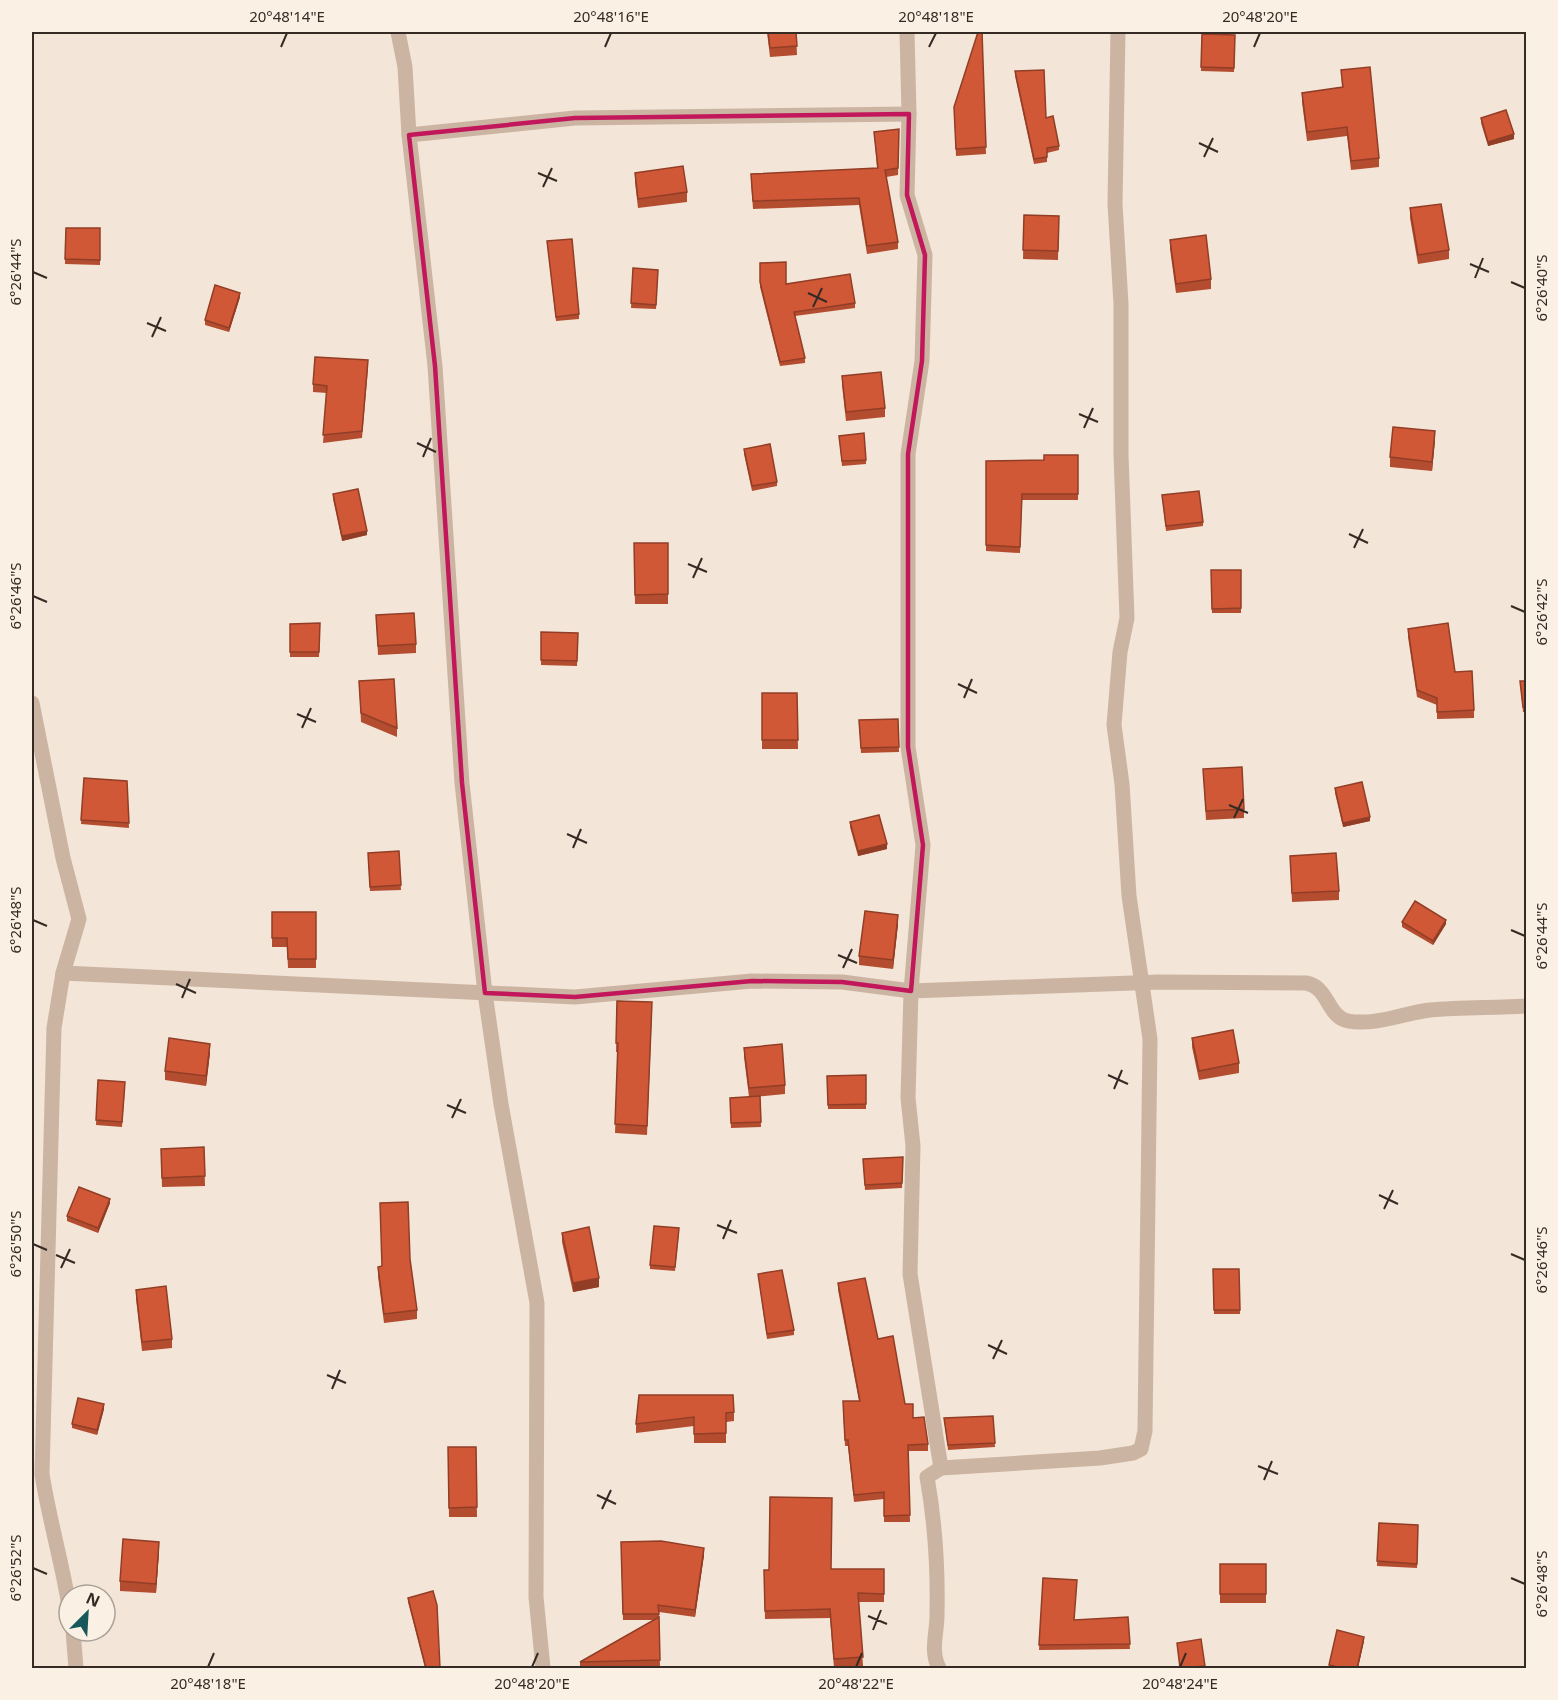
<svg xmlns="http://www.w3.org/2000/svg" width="1558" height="1700" font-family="'Noto Sans',sans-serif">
	<rect width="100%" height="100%" fill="#f3e5d7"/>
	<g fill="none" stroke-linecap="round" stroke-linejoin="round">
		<!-- street -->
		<g stroke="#ccb4a2" stroke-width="15">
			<path d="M398,32L405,67L409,135L435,366L462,783L485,993L501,1104L537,1303L536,1597L543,1668"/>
			<path d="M907,32L909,114L907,195L925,255L922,361L908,454V747L923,845L911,991L908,1098L913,1146L910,1274L941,1468"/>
			<path d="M409,135L575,118L909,114"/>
			<path d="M32,703L63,858L79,919L63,973L54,1028L42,1474C49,1519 62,1562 69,1606"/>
			<path d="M63,973L575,997L752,981L842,982L911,991L1159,982L1306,983C1329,987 1327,1017 1348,1021C1376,1026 1403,1013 1430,1010C1462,1007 1494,1008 1526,1006"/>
			<path d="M73,1631L76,1668"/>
			<path d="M939,1668C930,1651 937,1634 937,1615C938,1569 935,1522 927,1477L941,1468L1100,1458L1133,1453L1141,1449L1145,1431L1150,1039L1129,896L1122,784L1114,725L1120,652L1127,618L1121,455V304L1115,204L1118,32"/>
		</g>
	</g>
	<!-- wall -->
	<g fill="#b44c2f">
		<path d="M767,32H796L797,55L770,57Z"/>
		<path d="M982,32L986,154L956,156L954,107Z"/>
		<path d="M1202,34L1235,35L1234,72L1201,71Z"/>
		<path d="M1341,70L1379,158V167L1351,170L1347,136L1307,141L1302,102V93L1342,87Z"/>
		<path d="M1015,71L1046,118L1059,146V150L1047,153V162L1034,164L1015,76Z"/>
		<path d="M1481,118L1514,139L1488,146L1481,123Z"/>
		<path d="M899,129L898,175L886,177L898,242V249L867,254L859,205L753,209L751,181L877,168L874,132Z"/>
		<path d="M635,173L687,192V202L638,208L635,182Z"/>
		<path d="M1410,208L1449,250V259L1418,264L1410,218Z"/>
		<path d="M1024,215L1059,216L1058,260L1023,259Z"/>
		<path d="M66,228H100V265L65,264Z"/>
		<path d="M1170,240L1211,279V289L1176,293L1170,249Z"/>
		<path d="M547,241L579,314V319L556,321Z"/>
		<path d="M760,263L786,284L855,303V308L795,316L805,358V363L780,366L760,287Z"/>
		<path d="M633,268L658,270L656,309L631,308Z"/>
		<path d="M240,297L229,332L205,325V320Z"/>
		<path d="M368,368L362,438L323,443L327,393L313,392V384Z"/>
		<path d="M842,376L885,408V417L846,421L842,385Z"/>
		<path d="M839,436L866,460V464L842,466Z"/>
		<path d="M1435,440L1432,471L1390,467V457Z"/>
		<path d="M744,449L777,482V486L752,491L744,454Z"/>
		<path d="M1078,455V500H1022L1020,553L986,551V461L1044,460Z"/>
		<path d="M333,494L367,535L342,541L333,499Z"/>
		<path d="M1162,495L1203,522V526L1166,531Z"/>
		<path d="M634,543H668V604H635Z"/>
		<path d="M1211,570H1241V613H1212Z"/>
		<path d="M376,615L416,644V653L378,655Z"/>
		<path d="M320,623L319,657H290V624Z"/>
		<path d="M1408,629L1455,672L1474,710V718L1437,719V705L1417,697L1408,637Z"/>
		<path d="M541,632L578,633L577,666L541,665Z"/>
		<path d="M359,681L397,728V737L361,722Z"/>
		<path d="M1520,681H1527V712H1523Z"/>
		<path d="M762,693H797L798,749H762Z"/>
		<path d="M898,719L899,752L861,753L859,720Z"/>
		<path d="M1203,769L1244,809V818L1206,820Z"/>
		<path d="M84,778L127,781L129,828L81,824Z"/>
		<path d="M1335,788L1370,821L1343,827L1335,793Z"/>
		<path d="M850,822L887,849L858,856L850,827Z"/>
		<path d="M399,851L401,890L370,891L368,853Z"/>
		<path d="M1290,856L1339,891V900L1292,902Z"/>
		<path d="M272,912H316V968H288L287,947H272Z"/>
		<path d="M1402,922L1446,924L1433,945L1402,927Z"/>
		<path d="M898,924L893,969L859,965V956Z"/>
		<path d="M617,1001L652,1011L647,1135L615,1133L618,1052H616Z"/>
		<path d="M1192,1038L1239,1063V1073L1199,1080L1192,1047Z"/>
		<path d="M744,1048L785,1085V1094L755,1097L760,1096L761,1127L731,1128L730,1098L749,1097L744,1057Z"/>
		<path d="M210,1053L206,1086L165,1080V1071Z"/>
		<path d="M866,1075V1109H828L827,1076Z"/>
		<path d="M98,1080L125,1087L122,1127L96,1125Z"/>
		<path d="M204,1147L205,1186L162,1187L161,1149Z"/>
		<path d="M903,1157L902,1188L865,1190L863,1159Z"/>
		<path d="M110,1203L98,1233L67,1221V1216Z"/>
		<path d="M679,1232L675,1271L650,1269V1265Z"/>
		<path d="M562,1233L599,1287L573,1292L562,1242Z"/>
		<path d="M410,1259L417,1310V1319L384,1323L378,1276V1267Z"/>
		<path d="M1213,1269H1239L1240,1314H1214Z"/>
		<path d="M758,1274L794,1330V1335L767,1339Z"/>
		<path d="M838,1283L878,1339L905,1404L928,1444V1451H908L910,1522H884V1499L854,1502L848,1446H845L843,1408L859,1401L838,1290Z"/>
		<path d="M136,1290L172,1339V1348L142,1351L136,1299Z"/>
		<path d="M104,1409L97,1435L72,1428V1424Z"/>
		<path d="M734,1412V1421L726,1422V1443H694V1426L636,1433V1424Z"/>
		<path d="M993,1416L995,1447L948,1450L944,1418Z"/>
		<path d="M448,1447H476L477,1517H449Z"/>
		<path d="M1379,1523L1418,1525L1417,1568L1377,1566Z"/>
		<path d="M621,1542L704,1555L695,1617L659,1612L660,1668H580V1662L653,1620H623Z"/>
		<path d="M159,1551L156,1593L120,1591V1581Z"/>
		<rect x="1220" y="1564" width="46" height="39"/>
		<path d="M884,1569V1602H859L863,1666L834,1668L830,1618L765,1619L764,1570Z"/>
		<path d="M1043,1578L1075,1620L1128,1617L1130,1649L1039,1650Z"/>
		<path d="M408,1598L440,1668H425L408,1602Z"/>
		<path d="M1364,1641L1358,1668H1329V1665Z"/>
		<path d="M1177,1643L1205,1666V1668H1180Z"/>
	</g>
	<!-- shaded-wall -->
	<g fill="#923e26">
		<path d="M1514,134V139L1488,146V142Z"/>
		<path d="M240,293V297L229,332V328Z"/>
		<path d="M1435,431V440L1432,471V462Z"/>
		<path d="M367,531V535L342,541V536Z"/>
		<path d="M1370,817V821L1343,827V823Z"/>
		<path d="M887,844V849L858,856V851Z"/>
		<path d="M898,915V924L893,969V960Z"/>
		<path d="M1446,920V924L1433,945V941Z"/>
		<path d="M210,1044V1053L206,1086V1076Z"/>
		<path d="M110,1199V1203L98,1233V1228Z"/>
		<path d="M599,1278V1287L573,1292V1283Z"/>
		<path d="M104,1404V1409L97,1435V1430Z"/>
		<path d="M159,1542V1551L156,1593V1584Z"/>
		<path d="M704,1548V1555L695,1617V1610Z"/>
		<path d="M1364,1637V1641L1358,1668H1357Z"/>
	</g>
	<!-- building -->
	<g fill="#d15837" stroke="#923e26" stroke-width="1.5">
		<path d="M768,32H796L797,46L770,48Z"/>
		<path d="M978,32H982L986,147L956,149L954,107Z"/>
		<path d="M1202,34L1235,35L1234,68L1201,67Z"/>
		<path d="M1370,67L1379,158L1351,161L1347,127L1307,132L1302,93L1343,87L1341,70Z"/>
		<path d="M1044,70L1046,118L1053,116L1059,146L1047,148V157L1034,159L1015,71Z"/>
		<path d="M1506,110L1514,134L1488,142L1481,118Z"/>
		<path d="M899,129L898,168L885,170L898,242L867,246L859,198L753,201L751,174L878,168L874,132Z"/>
		<path d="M683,166L687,192L638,199L635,173Z"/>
		<path d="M1441,204L1449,250L1418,255L1410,208Z"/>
		<path d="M1024,215L1059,216L1058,251L1023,250Z"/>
		<path d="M66,228H100V260L65,259Z"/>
		<path d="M1206,235L1211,279L1176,284L1170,240Z"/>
		<path d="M572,239L579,314L556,317L547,241Z"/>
		<path d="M786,262V284L850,274L855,303L794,312L805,358L780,362L760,282V263Z"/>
		<path d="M633,268L658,270L656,305L631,303Z"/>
		<path d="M215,285L240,293L229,328L205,320Z"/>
		<path d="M315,357L368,360L362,431L323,435L327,386L313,384Z"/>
		<path d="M881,372L885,408L846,412L842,376Z"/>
		<path d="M1393,427L1435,431L1432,462L1390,457Z"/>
		<path d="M864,433L866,460L842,461L839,436Z"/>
		<path d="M770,444L777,482L752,486L744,449Z"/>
		<path d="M1044,455H1078V494H1022L1020,547L986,545V461L1044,460Z"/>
		<path d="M358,489L367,531L342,536L333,494Z"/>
		<path d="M1199,491L1203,522L1166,526L1162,495Z"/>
		<path d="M634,543H668V594L635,595Z"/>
		<path d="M1211,570H1241V608L1212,609Z"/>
		<path d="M414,613L416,644L378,646L376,615Z"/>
		<path d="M320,623L319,652H290V624Z"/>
		<path d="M1448,623L1455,672L1472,671L1474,710L1437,712V698L1417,690L1408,629Z"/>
		<path d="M541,632L578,633L577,661L541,660Z"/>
		<path d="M394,679L397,728L361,713L359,681Z"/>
		<path d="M1520,681H1527V707H1523Z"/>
		<path d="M762,693H797L798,740H762Z"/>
		<path d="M898,719L899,747L861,748L859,720Z"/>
		<path d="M1242,767L1244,809L1206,811L1203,769Z"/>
		<path d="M84,778L127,781L129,823L81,820Z"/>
		<path d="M1362,782L1370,817L1343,823L1335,788Z"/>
		<path d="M879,815L887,844L858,851L850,822Z"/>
		<path d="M399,851L401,885L370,887L368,853Z"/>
		<path d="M1336,853L1339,891L1292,893L1290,856Z"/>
		<path d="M1415,901L1446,920L1433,941L1402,922Z"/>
		<path d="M865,911L898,915L893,960L859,956Z"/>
		<path d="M272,912H316V959H288L287,938H272Z"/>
		<path d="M617,1001L652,1002L647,1126L615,1124L618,1043H616Z"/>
		<path d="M1233,1030L1239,1063L1199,1071L1192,1038Z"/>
		<path d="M169,1038L210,1044L206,1076L165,1071Z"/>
		<path d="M782,1044L785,1085L749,1088L744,1048Z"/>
		<path d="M866,1075V1104L828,1105L827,1076Z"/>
		<path d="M98,1080L125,1082L122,1122L96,1120Z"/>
		<path d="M760,1096L761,1122L731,1123L730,1098Z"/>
		<path d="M204,1147L205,1176L162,1178L161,1149Z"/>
		<path d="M903,1157L902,1183L865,1185L863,1159Z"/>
		<path d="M79,1187L110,1199L98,1228L67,1216Z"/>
		<path d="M408,1202L410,1259L417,1310L384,1314L378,1267L382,1266L380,1203Z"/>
		<path d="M654,1226L679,1228L675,1267L650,1265Z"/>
		<path d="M589,1227L599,1278L573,1283L562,1233Z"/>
		<path d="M1213,1269H1239L1240,1310H1214Z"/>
		<path d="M782,1270L794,1330L767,1334L758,1274Z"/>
		<path d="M865,1278L878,1339L893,1336L905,1404H913V1418L924,1417L928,1444L908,1445L910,1515L884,1516V1492L854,1495L848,1440H845L843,1401H860L838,1283Z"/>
		<path d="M166,1286L172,1339L142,1342L136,1290Z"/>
		<path d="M639,1395H733L734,1412L726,1413V1433L694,1434V1417L636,1424Z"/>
		<path d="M78,1398L104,1404L97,1430L72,1424Z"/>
		<path d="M993,1416L995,1443L948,1445L944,1418Z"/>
		<path d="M448,1447H476L477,1507L449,1508Z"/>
		<path d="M770,1497L832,1498L831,1569H884V1594L858,1593L863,1657L834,1659L830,1609L765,1611L764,1570H769Z"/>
		<path d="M1379,1523L1418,1525L1417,1564L1377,1561Z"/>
		<path d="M123,1539L159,1542L156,1584L120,1581Z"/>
		<path d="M661,1541L704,1548L695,1610L658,1605L659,1614H623L621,1542Z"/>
		<rect x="1220" y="1564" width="46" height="30"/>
		<path d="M1043,1578L1077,1580L1074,1620L1128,1617L1130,1644L1039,1645Z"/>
		<path d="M433,1591L437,1605L440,1668H426L408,1598Z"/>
		<path d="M659,1617L660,1660L580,1662Z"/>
		<path d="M1337,1630L1364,1637L1357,1668H1343L1329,1665Z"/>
		<path d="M1201,1639L1205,1666L1180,1668L1177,1643Z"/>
	</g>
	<!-- marked area -->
	<path fill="none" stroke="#c2185b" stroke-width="4.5" stroke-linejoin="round" d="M909,114L907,195L925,255L922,361L908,454V747L923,845L911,991L842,982L752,981L575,997L485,993L462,783L435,366L409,135L575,118Z"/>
	<!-- ticks -->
	<path fill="none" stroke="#362a25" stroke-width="2" d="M281,47L287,33M605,47L611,33M929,47L936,33M1254,47L1260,33M1199,143L1218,152M1204,157L1213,138M538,173L557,181M543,187L552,168M1470,264L1489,272M33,272L47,278M1475,278L1483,258M1511,282L1525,288M808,293L827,302M813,307L822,288M147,323L166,331M152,337L161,317M1079,414L1098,422M1084,428L1093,408M417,443L436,452M423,457L431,438M1349,534L1368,543M1354,548L1363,529M688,564L707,572M693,578L702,558M33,596L47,602M1511,606L1525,612M958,684L977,693M964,698L972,679M297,714L316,722M302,728L311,708M1229,805L1248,813M1234,818L1243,799M567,834L587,843M573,848L581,829M33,920L47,926M1511,930L1525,936M838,955L857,963M843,968L852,949M176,984L196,993M182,998L190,979M1108,1075L1128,1084M1114,1089L1122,1070M447,1105L466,1113M452,1118L461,1099M1379,1195L1398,1204M1384,1209L1393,1190M717,1225L737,1233M723,1239L731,1220M33,1244L47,1250M1511,1254L1525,1260M56,1255L75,1263M61,1268L70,1249M988,1345L1007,1354M993,1359L1002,1340M327,1375L346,1383M332,1389L340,1370M1258,1466L1278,1474M1264,1480L1272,1461M597,1495L616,1504M602,1509L611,1490M33,1568L47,1574M1511,1578L1525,1584M868,1616L887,1624M873,1630L881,1610M208,1667L214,1653M532,1667L538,1653M856,1667L862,1653M1180,1667L1186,1653"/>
	<!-- border -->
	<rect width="1558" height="1700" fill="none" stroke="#fbf0e4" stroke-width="66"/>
	<!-- north arrow -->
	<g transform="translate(87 1613) rotate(24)"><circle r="28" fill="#fbf0e4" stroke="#aca198" stroke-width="1.5"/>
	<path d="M0-4.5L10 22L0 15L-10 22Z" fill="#17585b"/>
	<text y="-9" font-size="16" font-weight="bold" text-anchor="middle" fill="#362a25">N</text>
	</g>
	<rect x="33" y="33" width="1492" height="1634" fill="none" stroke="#362a25" stroke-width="2"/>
	<g font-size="15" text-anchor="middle" fill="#362a25">
		<text x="287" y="22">20°48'14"E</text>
		<text x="611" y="22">20°48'16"E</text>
		<text x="936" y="22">20°48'18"E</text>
		<text x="1260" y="22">20°48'20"E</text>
		<text transform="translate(16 272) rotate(-90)" y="5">6°26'44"S</text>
		<text transform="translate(1542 288) rotate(-90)" y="5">6°26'40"S</text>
		<text transform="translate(16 596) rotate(-90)" y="5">6°26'46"S</text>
		<text transform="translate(1542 612) rotate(-90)" y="5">6°26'42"S</text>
		<text transform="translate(16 920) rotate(-90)" y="5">6°26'48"S</text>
		<text transform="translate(1542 936) rotate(-90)" y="5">6°26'44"S</text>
		<text transform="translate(16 1244) rotate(-90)" y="5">6°26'50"S</text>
		<text transform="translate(1542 1260) rotate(-90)" y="5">6°26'46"S</text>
		<text transform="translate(16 1568) rotate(-90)" y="5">6°26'52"S</text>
		<text transform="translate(1542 1584) rotate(-90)" y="5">6°26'48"S</text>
		<text x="208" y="1689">20°48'18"E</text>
		<text x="532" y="1689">20°48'20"E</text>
		<text x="856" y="1689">20°48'22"E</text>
		<text x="1180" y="1689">20°48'24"E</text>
	</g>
</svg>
